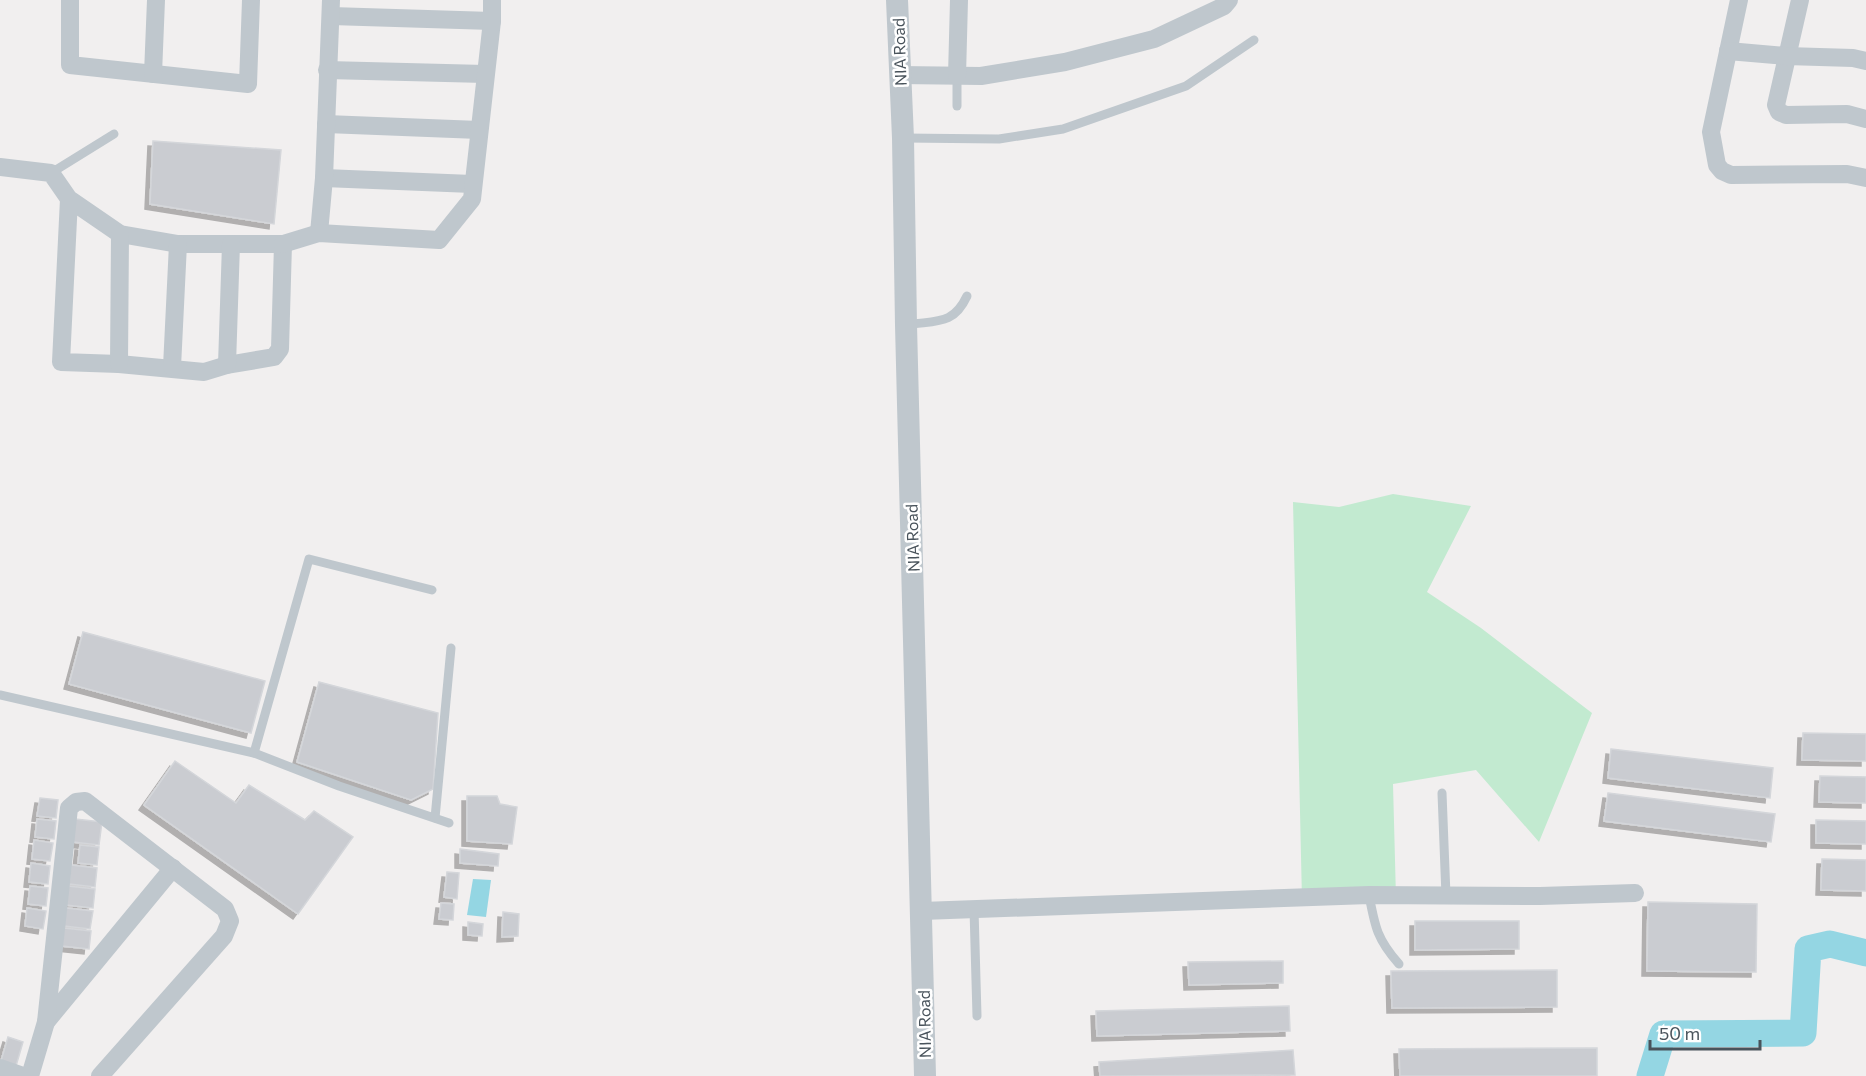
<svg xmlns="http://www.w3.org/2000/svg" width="1866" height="1076" font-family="Commissioner,sans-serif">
	<defs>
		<filter id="shadow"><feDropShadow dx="-5" dy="5" stdDeviation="0" flood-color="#0004"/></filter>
	</defs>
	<rect width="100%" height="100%" fill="#f1efef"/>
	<!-- green -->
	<path fill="#c2ead0" d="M1393,494L1471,506L1427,592L1481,628L1592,713L1539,842L1476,770L1393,784L1396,898L1302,900L1293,502L1339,507Z"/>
	<!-- water -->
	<path fill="#94d6e3" d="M473,879L491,880L486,917L467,915Z"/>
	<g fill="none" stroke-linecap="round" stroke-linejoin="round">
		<!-- river -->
		<path stroke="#94d6e3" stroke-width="27" d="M1650,1076L1663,1034L1803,1033L1808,949L1830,944L1866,953"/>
	</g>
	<!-- building -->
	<g fill="#caccd1" stroke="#d4d6da" stroke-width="1.5" filter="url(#shadow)">
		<path d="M153,141L281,150L274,224L150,204Z"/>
		<path d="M83,632L265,681L251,733L69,684Z"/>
		<path d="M319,682L438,713L433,789L411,800L297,762Z"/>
		<path d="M1803,733L1866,734V761L1802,760Z"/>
		<path d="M1611,749L1773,768L1770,798L1608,778Z"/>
		<path d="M175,761L236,803L249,785L305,820L314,811L353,837L298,914L144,805Z"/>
		<path d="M1820,776L1866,777V803L1819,802Z"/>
		<path d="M1608,793L1775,814L1771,842L1604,821Z"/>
		<path d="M467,796H497L500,804L517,807L512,844L467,841Z"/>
		<path d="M40,798L58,800L56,818L37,816Z"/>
		<path d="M37,819L56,821L54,839L35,837Z"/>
		<path d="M75,819L102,822L99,845L73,842Z"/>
		<path d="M1816,820L1866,821V844L1816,843Z"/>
		<path d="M34,840L53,843L50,861L32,859Z"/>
		<path d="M80,845L99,847L97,865L78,863Z"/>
		<path d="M460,849L499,854L498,866L460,863Z"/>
		<path d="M1822,859L1866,860V891L1821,890Z"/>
		<path d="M31,863L50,866L48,884L29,882Z"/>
		<path d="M71,865L97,868L95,887L69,884Z"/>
		<path d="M447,872L459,873L457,899L444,897Z"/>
		<path d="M30,886L48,888L46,906L28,904Z"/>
		<path d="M68,886L95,889L93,908L66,905Z"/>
		<path d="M1648,902L1757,904L1756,972L1647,971Z"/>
		<path d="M441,903L454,904L453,920L439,919Z"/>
		<path d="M27,908L46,911L43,929L25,926Z"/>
		<path d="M66,908L93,911L90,929L64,926Z"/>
		<path d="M503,912L519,914L518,936L502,937Z"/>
		<path d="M1415,921H1519V949L1415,950Z"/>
		<path d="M468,922L483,924L482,936L468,935Z"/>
		<path d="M64,928L91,931L89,949L62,946Z"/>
		<path d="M1283,961V983L1189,985L1188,962Z"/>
		<path d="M1557,970V1007L1392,1008L1391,971Z"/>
		<path d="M1289,1006L1290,1031L1097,1036L1096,1011Z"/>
		<path d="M8,1037L23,1042L16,1066L1,1061Z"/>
		<path d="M1597,1048V1076H1400L1399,1049Z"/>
		<path d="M1293,1050L1295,1075L1100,1076L1099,1062Z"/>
	</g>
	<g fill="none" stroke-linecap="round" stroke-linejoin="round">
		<!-- service -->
		<g stroke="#bfc7cd" stroke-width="9">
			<path d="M957,106V76"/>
			<path d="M904,138L999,139L1063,129L1186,86L1254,40"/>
			<path d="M51,173L114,134"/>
			<path d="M906,325C936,320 953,326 967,296"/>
			<path d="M0,695L254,753L339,786L449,823"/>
			<path d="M254,753L309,559L432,590"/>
			<path d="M1442,793L1446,896"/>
			<path d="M435,818L451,648"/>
			<path d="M1369,895C1375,927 1377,939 1399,964"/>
			<path d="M974,909L977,1016"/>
		</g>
		<!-- minor -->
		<g stroke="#bfc7cd" stroke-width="18">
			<path d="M70,0V65L248,84L251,0"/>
			<path d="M1739,0L1711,132L1717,165L1722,171L1731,175L1847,174L1866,178"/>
			<path d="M1800,0L1776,105L1779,112L1786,115L1847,114L1866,119"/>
			<path d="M331,16L492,21"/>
			<path d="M1728,51L1786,56L1853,58L1866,61"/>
			<path d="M327,70L485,74"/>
			<path d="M153,74L156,0"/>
			<path d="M899,75L981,76L1065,62L1154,39L1224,6L1229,0"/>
			<path d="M957,76L959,0"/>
			<path d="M326,124L479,130"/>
			<path d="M0,167L51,173L69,199L120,234L178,244H283L280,349L274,357L227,365L204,372L119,364L61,362L69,199"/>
			<path d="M324,178L472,184"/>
			<path d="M319,233L324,178L331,0"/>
			<path d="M283,244L319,233L439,240L472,199L492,21V0"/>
			<path d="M119,364L120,234"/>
			<path d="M227,365L231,244"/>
			<path d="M172,367L178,244"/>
			<path d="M922,911L1369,895L1540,896L1635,893"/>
			<path d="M46,1022L173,868"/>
			<path d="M0,1068L23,1076"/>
			<path d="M30,1076L46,1022L69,808L76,802L85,801L225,909L230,921L224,936L100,1076"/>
		</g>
		<!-- tertiary -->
		<path stroke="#bfc7cd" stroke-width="22" d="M897,0L903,138L906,325L925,1076"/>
	</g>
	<g text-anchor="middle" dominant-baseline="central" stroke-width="5" stroke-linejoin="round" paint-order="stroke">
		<!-- street labels -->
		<g font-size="16" fill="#49535b" stroke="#fff">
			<text transform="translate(899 52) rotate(-92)">NIA Road</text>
			<text transform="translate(912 538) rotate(-92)">NIA Road</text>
			<text transform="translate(924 1024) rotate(-91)">NIA Road</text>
		</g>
	</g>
	<!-- scale -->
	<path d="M1650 1040v9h110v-9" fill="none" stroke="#49535b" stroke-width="3"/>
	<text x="1659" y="1040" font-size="18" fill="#49535b" stroke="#ffffff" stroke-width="4.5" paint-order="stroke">50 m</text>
</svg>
